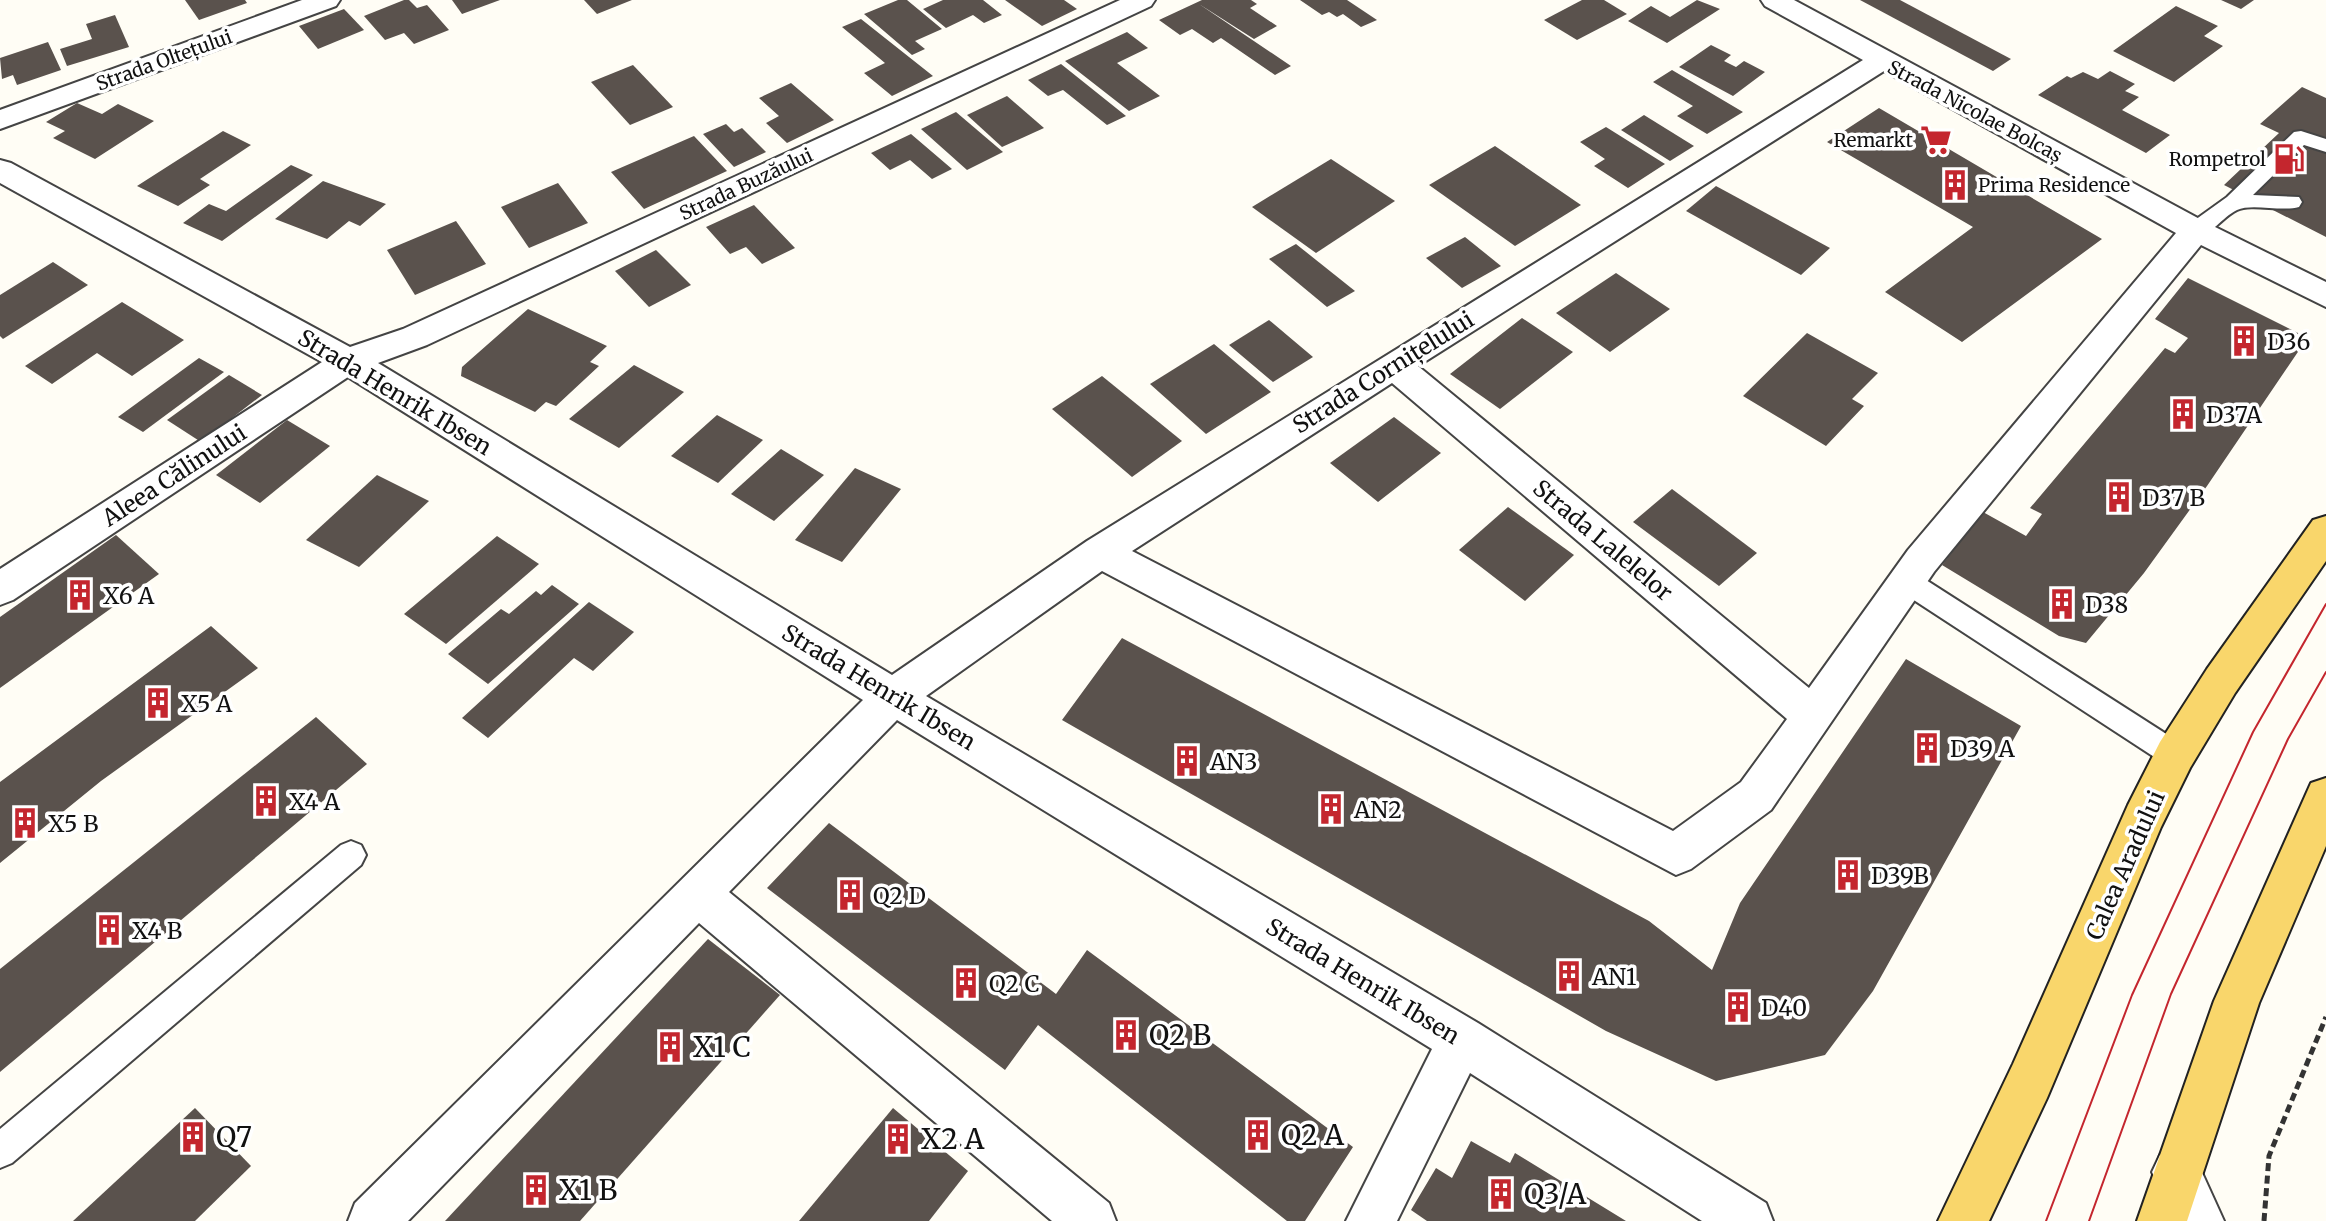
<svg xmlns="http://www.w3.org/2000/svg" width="2326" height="1221" font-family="Merriweather,serif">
	<rect width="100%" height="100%" fill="#fffdf5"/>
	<!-- building -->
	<g fill="#5a524d">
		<path d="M185,0H245L247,3L199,20Z"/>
		<path d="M404,0H409L417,8L427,5L449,30L414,44L404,33L385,40L364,16Z"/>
		<path d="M452,0H500L462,14Z"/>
		<path d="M584,0H632L597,14Z"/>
		<path d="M898,0H907L942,29L915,41L925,49L912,55L864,14Z"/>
		<path d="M943,0H983L1002,15L984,23L973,15L946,28L923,9Z"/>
		<path d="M1005,0H1064L1077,9L1042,26Z"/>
		<path d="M1202,0H1251L1257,4L1250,8L1277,26L1254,39L1199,4L1291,66L1275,75L1221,38L1213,43L1192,29L1180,35L1159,20Z"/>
		<path d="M1300,0H1347L1377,20L1361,27L1343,14L1337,17L1329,12L1322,15Z"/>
		<path d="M1582,0H1604L1627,14L1577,40L1544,20Z"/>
		<path d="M1697,0L1720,9L1667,43L1628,21L1651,6L1670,17Z"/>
		<path d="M1860,0H1900L2011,59L1993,71Z"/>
		<path d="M2221,0H2254L2241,9Z"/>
		<path d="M2176,6L2218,26L2204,36L2223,46L2174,82L2113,51Z"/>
		<path d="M344,9L364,30L318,49L299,26Z"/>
		<path d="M115,15L129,47L67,66L60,49L92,39L86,24Z"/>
		<path d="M861,19L933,76L892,96L864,73L885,63L842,27Z"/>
		<path d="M1127,32L1148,48L1117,63L1160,96L1129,111L1065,61Z"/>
		<path d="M48,42L61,70L17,85L13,75L2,79L0,58Z"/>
		<path d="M1711,45L1731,55L1724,61L1736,67L1744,61L1765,72L1733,96L1679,67Z"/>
		<path d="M1061,64L1126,116L1107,125L1063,90L1048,96L1028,80Z"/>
		<path d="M633,65L673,107L630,125L591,82Z"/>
		<path d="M1672,70L1743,112L1707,134L1677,116L1693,106L1653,82Z"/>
		<path d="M2110,71L2135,84L2125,91L2139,97L2122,110L2170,135L2146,153L2038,95L2067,76L2071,78L2083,72L2098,79Z"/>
		<path d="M791,83L834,120L787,143L766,123L779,116L759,98Z"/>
		<path d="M2302,87L2326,98V237L2224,185L2279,133L2260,124Z"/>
		<path d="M1007,96L1044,128L1002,147L967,115Z"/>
		<path d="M77,103L102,114L118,104L154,121L95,159L53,138L65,131L46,122Z"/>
		<path d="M1879,108L2102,239L1962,342L1885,292L1973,227L1827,142Z"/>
		<path d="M956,112L1003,152L967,170L921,129Z"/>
		<path d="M1644,115L1694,146L1670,161L1621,130Z"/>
		<path d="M726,124L734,132L742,128L766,152L734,167L703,134Z"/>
		<path d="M1606,127L1665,164L1628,188L1594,166L1605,159L1580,142Z"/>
		<path d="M223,131L251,145L200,179L210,185L178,206L137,186Z"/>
		<path d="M911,134L952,169L932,179L910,160L890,170L871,153Z"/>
		<path d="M694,136L727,171L644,209L611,172Z"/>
		<path d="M1495,146L1581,205L1515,246L1429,185Z"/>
		<path d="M1331,159L1395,201L1316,253L1252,207Z"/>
		<path d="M291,165L313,175L222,241L183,223L209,204L226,211Z"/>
		<path d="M323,181L386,204L360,226L349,221L327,239L275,219Z"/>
		<path d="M558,183L588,223L529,248L501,207Z"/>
		<path d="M1716,186L1830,248L1801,275L1686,211Z"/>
		<path d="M754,205L795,248L762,264L746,247L730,254L706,227Z"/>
		<path d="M456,221L486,264L415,295L387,250Z"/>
		<path d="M1465,237L1501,266L1462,288L1426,258Z"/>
		<path d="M1296,244L1355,291L1327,307L1269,259Z"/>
		<path d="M656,250L691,285L649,307L615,271Z"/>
		<path d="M53,262L88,285L3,339L0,336V295Z"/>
		<path d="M1616,273L1670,309L1610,352L1556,313Z"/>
		<path d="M2188,278L2300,334L2304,343L2207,486L2144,573L2086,643L2059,636L1942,565L1983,512L2026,536L2042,514L2030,508L2165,348L2175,353L2188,338L2155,319Z"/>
		<path d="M122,302L184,340L132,376L97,353L52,384L25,366Z"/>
		<path d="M528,309L607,346L590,362L599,366L556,406L546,402L535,412L461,376L462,367Z"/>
		<path d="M1522,318L1573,352L1500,409L1450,374Z"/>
		<path d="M1269,320L1313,357L1273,382L1229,345Z"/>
		<path d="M1807,333L1878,373L1852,399L1864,406L1826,446L1743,396Z"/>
		<path d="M1214,344L1271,392L1206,434L1150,384Z"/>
		<path d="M199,358L224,372L143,432L118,417Z"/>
		<path d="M634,365L684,392L619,448L569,419Z"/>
		<path d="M229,375L262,395L201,442L167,420Z"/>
		<path d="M1102,376L1182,441L1132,477L1052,409Z"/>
		<path d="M717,415L763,440L718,483L671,456Z"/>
		<path d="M1394,417L1441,453L1378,502L1330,463Z"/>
		<path d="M287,420L330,446L260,503L216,475Z"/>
		<path d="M781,449L824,475L774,521L731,494Z"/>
		<path d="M855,468L901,489L842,562L795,540Z"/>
		<path d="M377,475L429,501L359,567L306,540Z"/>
		<path d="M1672,489L1757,553L1719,586L1633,522Z"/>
		<path d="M1508,507L1574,555L1525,601L1459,550Z"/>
		<path d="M116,535L159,574L0,688V617Z"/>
		<path d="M497,536L539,564L446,644L404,614Z"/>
		<path d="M552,585L579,604L488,684L448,654L501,609L509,614L536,591L541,595Z"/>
		<path d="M589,602L634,632L593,671L574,658L488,738L462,718Z"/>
		<path d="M211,626L258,668L101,781L0,863V782Z"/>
		<path d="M1122,638L1649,921L1712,970L1740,903L1906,659L2021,726L1873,991L1825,1055L1716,1081L1606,1031L1062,720Z"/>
		<path d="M316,717L367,764L0,1072V969Z"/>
		<path d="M829,823L1056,994L1087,950L1353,1147L1305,1221H1287L1038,1025L1005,1070L767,888Z"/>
		<path d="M708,939L780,995L580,1221H445Z"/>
		<path d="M195,1108L251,1166L195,1221H73Z"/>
		<path d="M893,1108L968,1171L929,1221H799Z"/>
		<path d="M1471,1141L1510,1163L1515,1153L1626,1221H1427L1411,1210L1436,1168L1452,1178Z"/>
	</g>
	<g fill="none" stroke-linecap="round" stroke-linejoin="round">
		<defs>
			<g id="service">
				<path d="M2301,131L2326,139V152L2304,145L2253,195L2299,197L2302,202L2299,207C2281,212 2252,203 2237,210C2220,218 2209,241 2188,235L2185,230L2188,225L2227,197L2294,132Z"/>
				<path d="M1906,570L1915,573L2185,746L2189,755L2185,764L2175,768L2165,764L1897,589L1893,581L1897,573Z"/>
				<path d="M351,841L361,845L366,855L361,865L12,1163L0,1168V1129L341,845Z"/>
			</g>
			<g id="minor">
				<path d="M302,0H340L336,6L0,129V110Z"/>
				<path d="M1120,0H1155L1151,6L427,345L378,363L892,675L1087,541L1863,60L1765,6L1761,0H1794L2207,223L2326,282V307L2201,245L1934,572L1771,810L1691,869L1676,875L1102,571L926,696L1478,1023L1766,1203L1773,1221H1702L1470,1073L1397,1221H1346L1432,1049L897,720L729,892L1109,1203L1116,1221H1052L699,923L408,1221H348L355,1203L863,700L348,377L13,600L0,605V569L322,362L0,183V160L11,163L350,347L403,329ZM1884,71L2176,233L1908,550L1809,688L1418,366ZM1392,383L1787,719L1741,782L1673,831L1132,551Z"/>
			</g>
			<path id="tertiary" d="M2177,1147L2194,1155L2224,1221H2173L2152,1172L2160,1155Z"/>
			<g id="primary">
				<path d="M2326,516V561L2235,693L2190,768L2161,827L2047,1098L1989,1221H1938L2013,1064L2128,805L2160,742L2207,669L2313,520Z"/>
				<path d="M2326,778V846L2259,1003L2187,1221H2137L2214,1001L2311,783Z"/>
			</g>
		</defs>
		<!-- service casing -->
		<use href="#service" stroke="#444" stroke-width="4"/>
		<!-- minor casing -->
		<use href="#minor" stroke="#444" stroke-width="4"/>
		<!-- tertiary casing -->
		<use href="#tertiary" stroke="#444" stroke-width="4"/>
		<!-- primary casing -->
		<use href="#primary" stroke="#222" stroke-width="4"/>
		<!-- path -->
		<path stroke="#333" stroke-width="5" stroke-dasharray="8 4.5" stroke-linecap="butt" d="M2264,1221L2269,1156L2326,1017"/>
		<!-- service -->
		<use href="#service" fill="#fff" fill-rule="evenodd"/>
		<!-- minor -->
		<use href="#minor" fill="#fff" fill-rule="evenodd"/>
		<!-- tertiary -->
		<use href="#tertiary" fill="#fff" fill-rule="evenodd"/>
		<!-- primary -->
		<use href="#primary" fill="#f9d66b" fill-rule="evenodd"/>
		<!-- tram -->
		<g stroke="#c4262e" stroke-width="2">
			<path d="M2046,1221L2132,995L2253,732L2326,604"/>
			<path d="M2089,1221L2171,994L2288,739L2326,672"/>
		</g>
	</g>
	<!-- icons -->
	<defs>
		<symbol id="supermarket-bare" viewBox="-9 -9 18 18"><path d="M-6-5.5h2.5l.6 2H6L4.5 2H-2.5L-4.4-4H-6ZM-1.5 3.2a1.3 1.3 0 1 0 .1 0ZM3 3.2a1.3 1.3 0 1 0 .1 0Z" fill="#c4262e" stroke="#fff" stroke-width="2.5" paint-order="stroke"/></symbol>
		<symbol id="fuel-bare" viewBox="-9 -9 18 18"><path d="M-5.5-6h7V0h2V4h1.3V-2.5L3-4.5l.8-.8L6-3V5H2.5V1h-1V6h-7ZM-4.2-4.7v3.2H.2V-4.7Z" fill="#c4262e" stroke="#fff" stroke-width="2.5" paint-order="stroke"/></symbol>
		<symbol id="building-bare" viewBox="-9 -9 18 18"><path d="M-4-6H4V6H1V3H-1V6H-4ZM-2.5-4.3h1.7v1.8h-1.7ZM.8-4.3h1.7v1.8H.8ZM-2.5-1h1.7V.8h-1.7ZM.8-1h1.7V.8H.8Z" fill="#c4262e" stroke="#fff" stroke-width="2.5" paint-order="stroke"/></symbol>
	</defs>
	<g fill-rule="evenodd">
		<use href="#supermarket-bare" x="1914" y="118" width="44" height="44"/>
		<use href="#fuel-bare" x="2267" y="137" width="44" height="44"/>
		<use href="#building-bare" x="1933" y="163" width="44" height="44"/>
		<use href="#building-bare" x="2222" y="319" width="44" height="44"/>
		<use href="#building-bare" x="2161" y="392" width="44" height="44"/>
		<use href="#building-bare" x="2097" y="475" width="44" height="44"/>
		<use href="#building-bare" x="58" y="573" width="44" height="44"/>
		<use href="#building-bare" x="2040" y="582" width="44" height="44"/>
		<use href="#building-bare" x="136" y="681" width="44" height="44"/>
		<use href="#building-bare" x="1905" y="726" width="44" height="44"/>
		<use href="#building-bare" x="1165" y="739" width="44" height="44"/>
		<use href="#building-bare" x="244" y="779" width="44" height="44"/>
		<use href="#building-bare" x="1309" y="787" width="44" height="44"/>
		<use href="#building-bare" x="3" y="801" width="44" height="44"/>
		<use href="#building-bare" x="1826" y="853" width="44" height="44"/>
		<use href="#building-bare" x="828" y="873" width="44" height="44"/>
		<use href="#building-bare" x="87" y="908" width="44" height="44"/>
		<use href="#building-bare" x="1547" y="954" width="44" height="44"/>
		<use href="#building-bare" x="944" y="961" width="44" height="44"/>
		<use href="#building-bare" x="1716" y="985" width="44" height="44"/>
		<use href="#building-bare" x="1104" y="1013" width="44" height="44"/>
		<use href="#building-bare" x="648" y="1025" width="44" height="44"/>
		<use href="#building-bare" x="1236" y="1113" width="44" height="44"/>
		<use href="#building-bare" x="171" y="1115" width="44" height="44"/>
		<use href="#building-bare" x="876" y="1117" width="44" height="44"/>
		<use href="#building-bare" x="514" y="1168" width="44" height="44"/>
		<use href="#building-bare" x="1479" y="1172" width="44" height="44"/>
	</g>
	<g text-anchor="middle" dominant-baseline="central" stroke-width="7" stroke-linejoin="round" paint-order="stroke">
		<!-- far-street labels -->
		<g font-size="19" fill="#111" stroke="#fff">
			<text transform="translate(164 60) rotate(-20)">Strada Oltețului</text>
			<text transform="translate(1975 111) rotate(28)">Strada Nicolae Bolcaș</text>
			<text transform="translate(746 184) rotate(-25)">Strada Buzăului</text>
		</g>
		<!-- far-poi labels -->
		<g font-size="19" fill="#111" stroke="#fff" text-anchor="end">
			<text x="1913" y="140">Remarkt</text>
			<text x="2266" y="159">Rompetrol</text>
			<text x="1978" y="185" text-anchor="start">Prima Residence</text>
		</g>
		<!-- poi labels -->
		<g font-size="23" fill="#111" stroke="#fff" text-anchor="start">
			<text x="2267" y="341">D36</text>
			<text x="2206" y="414">D37A</text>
			<text x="2142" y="497">D37 B</text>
			<text x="103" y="595">X6 A</text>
			<text x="2085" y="604">D38</text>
			<text x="181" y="703">X5 A</text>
			<text x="1950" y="748">D39 A</text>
			<text x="1210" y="761">AN3</text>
			<text x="289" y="801">X4 A</text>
			<text x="1354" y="809">AN2</text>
			<text x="48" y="823">X5 B</text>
			<text x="1871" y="875">D39B</text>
			<text x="873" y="895">Q2 D</text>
			<text x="132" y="930">X4 B</text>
			<text x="1592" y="976">AN1</text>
			<text x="989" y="983">Q2 C</text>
			<text x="1761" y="1007">D40</text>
		</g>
		<!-- street labels -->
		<g font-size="23" fill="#111" stroke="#fff">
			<text transform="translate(1383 372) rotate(-32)">Strada Cornițelului</text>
			<text transform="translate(395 392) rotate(31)">Strada Henrik Ibsen</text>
			<text transform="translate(174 475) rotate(-33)">Aleea Călinului</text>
			<text transform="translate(1603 540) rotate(40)">Strada Lalelelor</text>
			<text transform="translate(879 687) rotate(31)">Strada Henrik Ibsen</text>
			<text transform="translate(2125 865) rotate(-66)">Calea Aradului</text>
			<text transform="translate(1363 981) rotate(31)">Strada Henrik Ibsen</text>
		</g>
		<!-- near-poi labels -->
		<g font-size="28" fill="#111" stroke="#fff" text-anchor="start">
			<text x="1149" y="1035">Q2 B</text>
			<text x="693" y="1047">X1 C</text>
			<text x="1281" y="1135">Q2 A</text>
			<text x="216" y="1137">Q7</text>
			<text x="921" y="1139">X2 A</text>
			<text x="559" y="1190">X1 B</text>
			<text x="1524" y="1194">Q3/A</text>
		</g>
	</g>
</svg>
